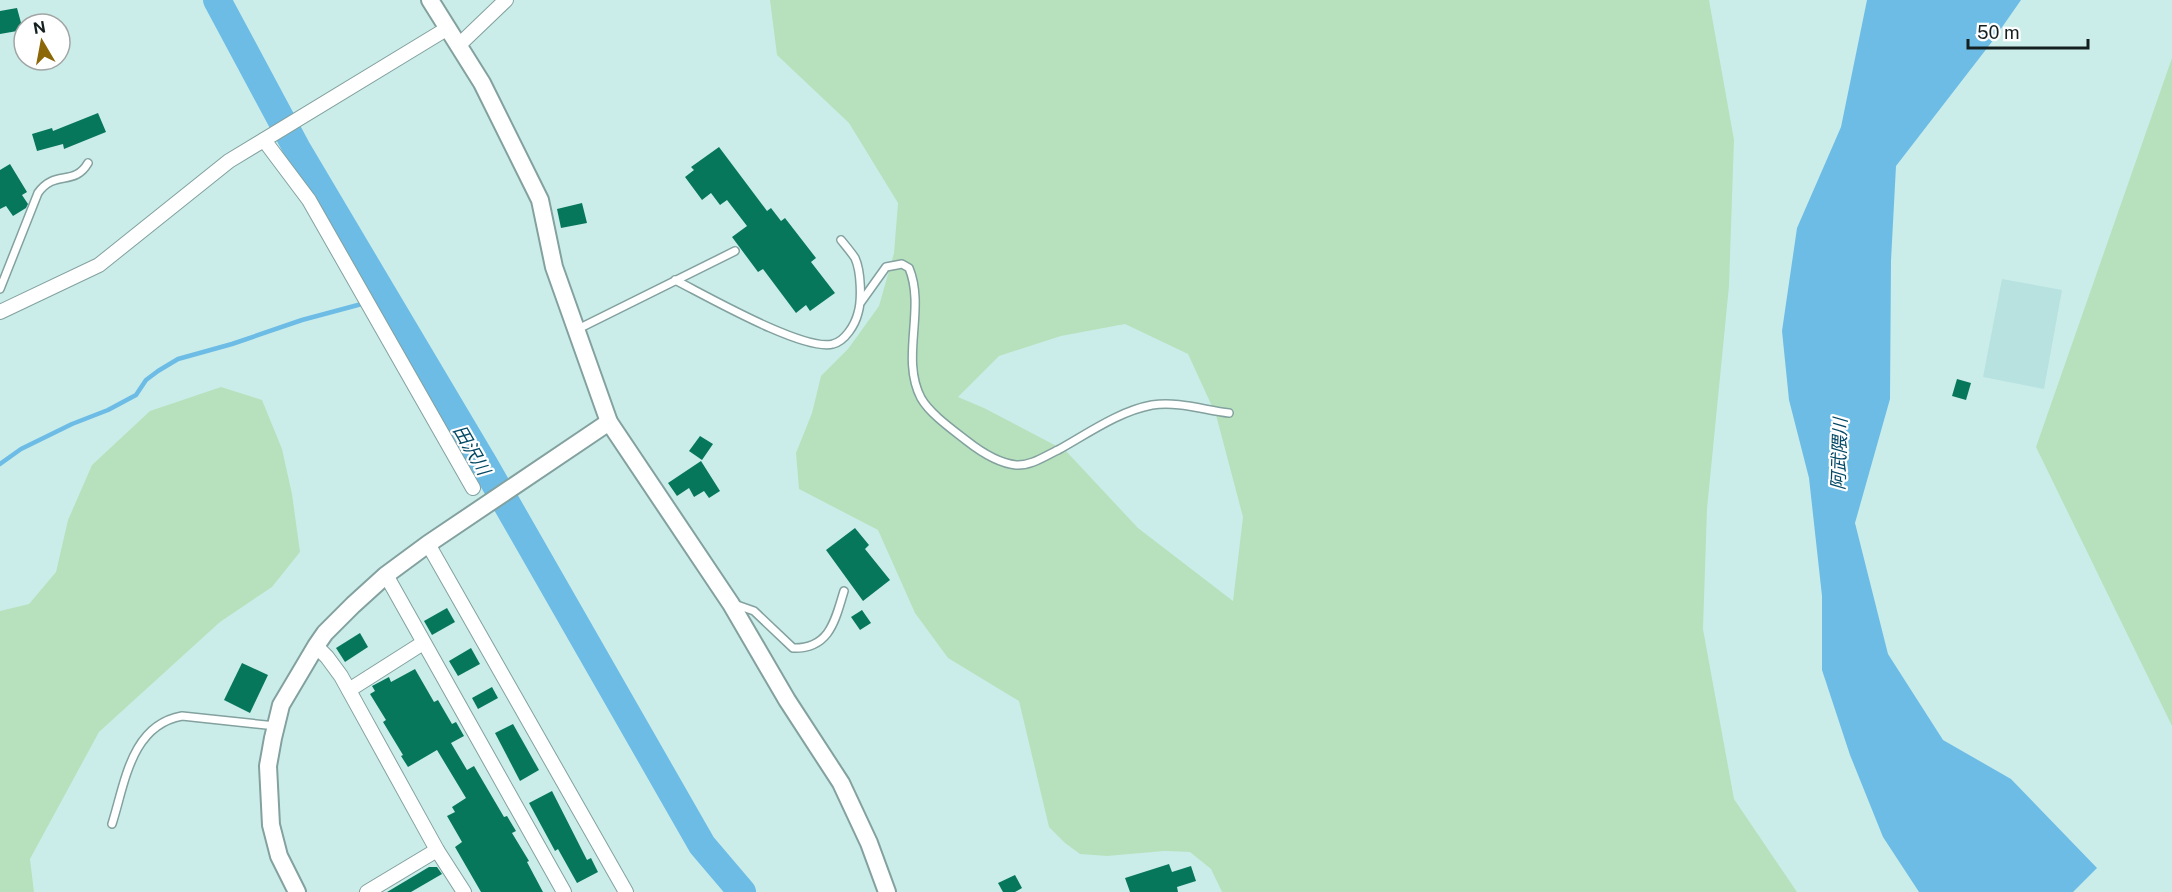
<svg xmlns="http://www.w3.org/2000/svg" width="2172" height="892" font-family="'Public Sans','Noto Sans JP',sans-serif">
	<rect width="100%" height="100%" fill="#cbedea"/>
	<!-- built -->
	<path fill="#b7e2df" d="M2002,279L2062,290L2044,389L1983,377Z"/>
	<!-- green -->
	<g fill="#b7e1bc" fill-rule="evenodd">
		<path d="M770,0H1709L1734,140L1729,286L1707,509L1703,629L1734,799L1797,892H1222L1211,869L1190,852L1164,851L1107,856L1080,854L1065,843L1049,827L1019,701L948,658L915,613L878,530L799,489L796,453L812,413L821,376L848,349L879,306L894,253L898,203L849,123L777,55ZM1125,324L1188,354L1216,415L1243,517L1233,601L1138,528L1066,451L984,408L958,397L999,356L1061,336Z"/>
		<path d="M2172,58V726L2036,447Z"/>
		<path d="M221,387L262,400L282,449L292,494L300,552L272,587L220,622L99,732L30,859L34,892H0V611L29,604L56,572L68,520L92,465L150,411Z"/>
	</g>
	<!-- water -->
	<path fill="#6dbce6" d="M1867,0H2021L1991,43L1896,166L1891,261L1890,399L1855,523L1888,654L1943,740L2011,779L2097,868L2073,892H1919L1883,837L1850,755L1822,670V596L1809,478L1789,400L1782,331L1797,228L1841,127Z"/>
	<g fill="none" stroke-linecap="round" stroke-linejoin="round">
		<!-- stream -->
		<path stroke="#6dbce6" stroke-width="4.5" d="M0,464L21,449L72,424L108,410L136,395L146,380L158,371L178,359L232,344L302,320L384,298"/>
		<!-- river -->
		<path stroke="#6dbce6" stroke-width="28" d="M217,0L298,151L485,466L702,845L742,892"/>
	</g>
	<!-- building -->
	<g fill="#07775c">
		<path d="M17,8L23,30L0,34V11Z"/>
		<path d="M98,113L106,132L64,149L63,144L37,151L32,134L52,128L53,131Z"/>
		<path d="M719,147L767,211L771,208L781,221L785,218L816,258L811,262L835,293L810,311L806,305L796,313L763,269L758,272L732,237L747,226L727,200L720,205L711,193L702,200L685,177L694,170L691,167Z"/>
		<path d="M10,164L27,192L22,195L28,204L26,208L13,216L6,206L0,209V170Z"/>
		<path d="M582,203L587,223L561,228L557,209Z"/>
		<path d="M1957,379L1971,383L1966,400L1952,396Z"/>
		<path d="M700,436L713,444L702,460L689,451Z"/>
		<path d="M701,461L720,491L709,498L704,491L694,497L689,488L677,496L668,483Z"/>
		<path d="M855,528L869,545L865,549L890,580L863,601L826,550Z"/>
		<path d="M447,608L455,622L432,635L424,621Z"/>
		<path d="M862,610L871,623L860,630L851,617Z"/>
		<path d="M360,633L368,647L345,662L336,648Z"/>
		<path d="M471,648L480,664L458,676L449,661Z"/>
		<path d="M242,663L268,675L250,713L224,700Z"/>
		<path d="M415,669L434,702L438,700L452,724L456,722L464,736L451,743L467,770L474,766L504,817L507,816L516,831L512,833L529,861L527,862L543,892H481L455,847L462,842L447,816L455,812L452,807L466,798L437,750L408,767L401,756L403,755L383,722L386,720L370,694L375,691L372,686L389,677L391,682Z"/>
		<path d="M492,687L498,698L478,709L472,698Z"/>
		<path d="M513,724L539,770L520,781L495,733Z"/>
		<path d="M552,791L587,860L591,858L598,872L577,883L558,849L555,851L529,803Z"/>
		<path d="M1169,864L1172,872L1191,866L1196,881L1177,887L1178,892H1130L1125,878Z"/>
		<path d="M429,867H437L442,874L411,892H387Z"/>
		<path d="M1015,875L1022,888L1015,892H1003L998,883Z"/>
	</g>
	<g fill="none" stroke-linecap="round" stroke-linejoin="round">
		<defs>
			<g id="service">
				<path d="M675,280C705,295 804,352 833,344C845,341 855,325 858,313C862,300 861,271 855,258C851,252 845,245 841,240"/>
				<path d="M0,289L38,193C55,169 74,187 88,163"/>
				<path d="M861,302L886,267L902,264L909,268C926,309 900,358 921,398C930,414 953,430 967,441C981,452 998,463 1016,465C1031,466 1045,456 1058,450C1087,434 1119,411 1152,405C1178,401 1204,410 1229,413"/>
				<path d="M578,329L735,251"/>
				<path d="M734,604L754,611L793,648C830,649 835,620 844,591"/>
				<path d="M112,824C125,783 131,725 182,716L276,726"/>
			</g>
			<g id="minor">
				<path d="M459,45L506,0"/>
				<path d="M264,140L309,200L473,488"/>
				<path d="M0,312L99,265L229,161L448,28"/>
				<path d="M428,544L626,892"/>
				<path d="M386,575L564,892"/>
				<path d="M316,646L327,657L341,676L437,850L464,892"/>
				<path d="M349,690L423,643"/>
				<path d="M367,892L437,850"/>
			</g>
			<g id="tertiary">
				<path d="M430,0L482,83L540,200L554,267L609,422L731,604L787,700L841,783L869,843L887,892"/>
				<path d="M297,892L279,856L271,825L268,766L273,738L281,705L316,646L325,633L353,605L386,575L428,544L609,422"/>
			</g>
		</defs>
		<!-- service casing -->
		<use href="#service" stroke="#82a19f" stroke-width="10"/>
		<!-- minor casing -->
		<use href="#minor" stroke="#82a19f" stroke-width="16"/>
		<!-- tertiary casing -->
		<use href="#tertiary" stroke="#82a19f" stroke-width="20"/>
		<!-- service -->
		<use href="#service" stroke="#fff" stroke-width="7"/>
		<!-- minor -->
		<use href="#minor" stroke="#fff" stroke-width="14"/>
		<!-- tertiary -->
		<use href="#tertiary" stroke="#fff" stroke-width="16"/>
	</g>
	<g text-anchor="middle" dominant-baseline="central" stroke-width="4.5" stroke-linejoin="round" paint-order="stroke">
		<!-- water labels -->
		<g font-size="18" font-style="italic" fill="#024865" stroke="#fff">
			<text transform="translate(472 450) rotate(60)">田沢川</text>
			<text transform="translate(1839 454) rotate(-88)">阿武隈川</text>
		</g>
	</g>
	<!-- north arrow -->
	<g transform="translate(42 42) rotate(350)"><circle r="28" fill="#ffffff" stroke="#a1a6a5" stroke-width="1.5"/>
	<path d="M0-4.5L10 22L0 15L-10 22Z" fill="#8b6707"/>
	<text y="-9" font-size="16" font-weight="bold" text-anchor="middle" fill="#14201f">N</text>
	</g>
	<!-- scale -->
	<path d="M1968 39v9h120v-9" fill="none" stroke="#14201f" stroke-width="3"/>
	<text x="1977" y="39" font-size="18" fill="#14201f" stroke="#ffffff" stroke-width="4.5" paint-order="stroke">50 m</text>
</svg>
